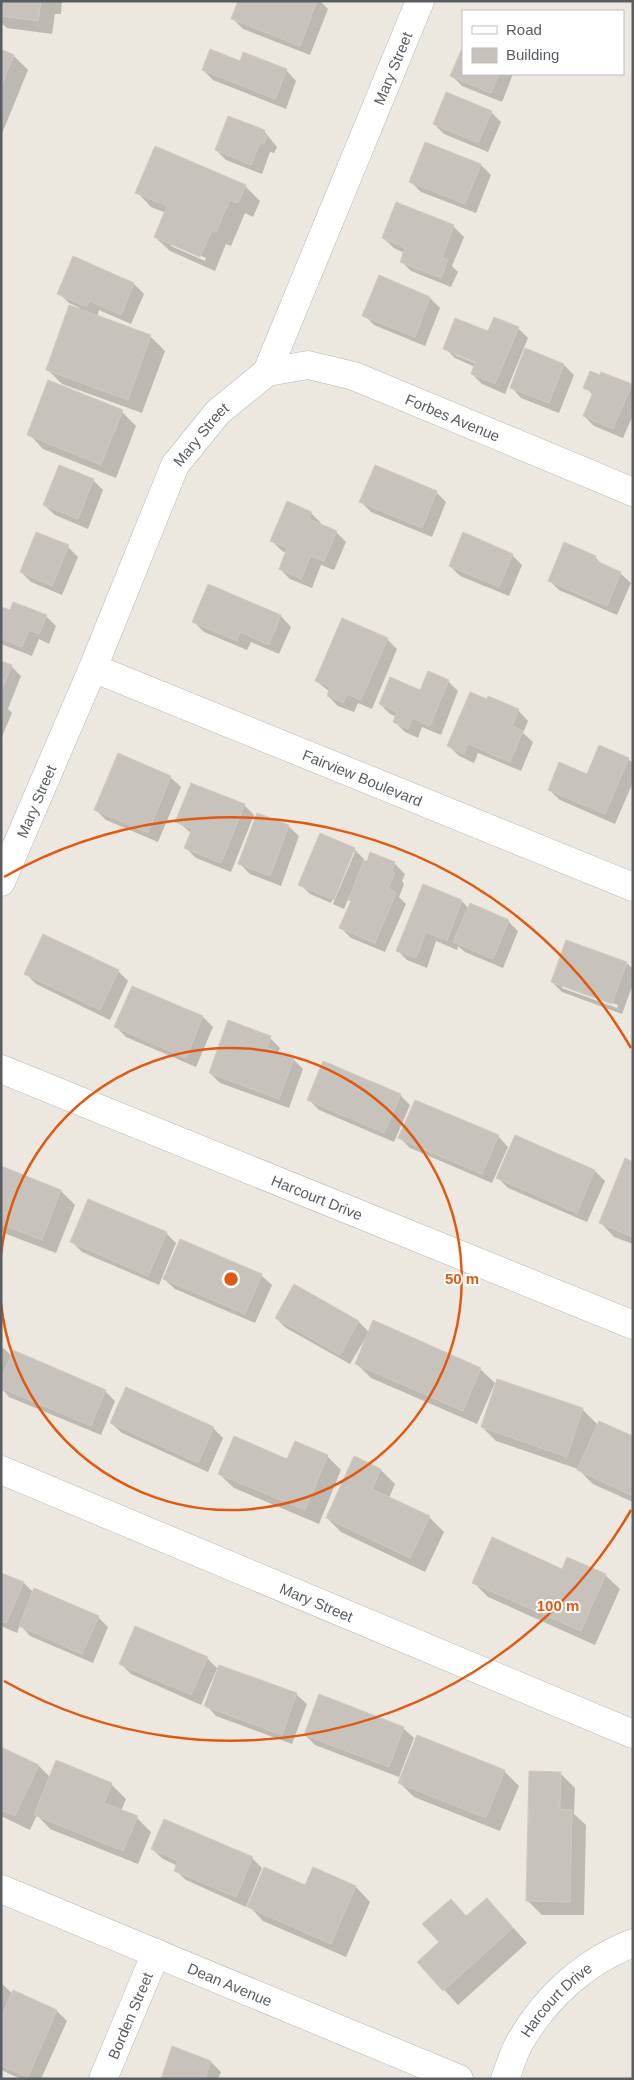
<svg xmlns="http://www.w3.org/2000/svg" width="634" height="2080" font-family="Helvetica,sans-serif">
	<rect width="100%" height="100%" fill="#ece8df"/>
	<!-- shadow -->
	<g fill="#0003" fill-rule="evenodd">
		<path d="M1,1H62L61,14H55L52,34L7,28L1,23Z"/>
		<path d="M239,1H320L328,9L310,55L243,29L233,19Z"/>
		<path d="M1,51L14,56L28,70L1,136Z"/>
		<path d="M241,62L286,70L296,81L286,109L213,80L203,70Z"/>
		<path d="M463,74H513L502,102L462,86L452,76Z"/>
		<path d="M491,112L501,122L488,152L444,134L434,124Z"/>
		<path d="M264,131L277,147L274,153L270,152L262,174L226,160L216,150Z"/>
		<path d="M481,165L491,175L476,213L421,192L411,182Z"/>
		<path d="M245,186L260,201L253,217L245,213L231,246L226,244L215,271L170,251L155,237L166,213L151,207L137,192ZM171,243L206,258L205,261L171,246Z"/>
		<path d="M453,226L464,237L452,266L458,272L451,287L411,271L401,261L404,253L394,248L383,238Z"/>
		<path d="M74,258L134,284L144,294L131,324L99,310L97,317L150,336L165,351L142,413L62,384L47,369L80,308L69,303L59,293Z"/>
		<path d="M430,298L440,308L425,346L374,325L364,315Z"/>
		<path d="M518,328L528,338L505,394L482,384L472,374L475,367L455,358L445,348L488,333ZM455,352L481,363L480,365L455,355Z"/>
		<path d="M526,350L564,365L574,375L559,413L521,398L511,387Z"/>
		<path d="M631,385L633,387V415L623,438L594,426L584,416L593,395L585,387Z"/>
		<path d="M122,412L136,426L116,478L43,449L29,434Z"/>
		<path d="M93,480L103,490L88,529L55,515L44,505Z"/>
		<path d="M436,492L446,502L432,537L371,512L361,502Z"/>
		<path d="M311,513L321,523V525L336,532L346,542L334,570L321,565L312,588L290,579L280,569L287,553L282,551L272,541Z"/>
		<path d="M68,547L78,557L62,595L31,582L21,572Z"/>
		<path d="M512,555L522,565L509,596L460,576L450,566Z"/>
		<path d="M595,557L604,566L620,573L631,583L617,615L559,590L549,580Z"/>
		<path d="M209,586L281,616L291,627L279,654L251,642L247,650L204,632L194,622Z"/>
		<path d="M1,608L11,611L46,616L56,626L49,644L39,639L32,656L1,644Z"/>
		<path d="M387,639L397,649L372,709L358,703L354,712L338,706L328,696L330,692L316,681Z"/>
		<path d="M1,662L11,666L21,676L8,709L12,713L1,739Z"/>
		<path d="M448,681L458,691L441,735L422,727L418,738L405,732L395,722L397,717L390,714L380,704Z"/>
		<path d="M518,710L528,721L523,733L533,742L521,771L478,753L474,763L459,756L449,746Z"/>
		<path d="M628,759L633,763V782L615,824L560,800L549,790Z"/>
		<path d="M170,777L181,787L158,842L106,820L96,810Z"/>
		<path d="M244,805L254,815L231,872L196,858L186,848L191,833L177,821Z"/>
		<path d="M288,826L299,836L281,886L250,874L240,864Z"/>
		<path d="M354,849L364,859L363,861L368,863L371,854L395,864L405,874L402,881L404,884L399,897L406,904L385,952L351,938L341,928L352,902L348,899L344,909L333,904L355,852H352L331,903L310,894L300,884Z"/>
		<path d="M424,886L462,901L469,909L508,921L518,931L503,968L465,952L458,946L457,950L436,941L427,968L407,960L397,950Z"/>
		<path d="M567,941L627,963L633,969V984L622,1014L562,992L552,982ZM562,985L618,1005L617,1008L562,988Z"/>
		<path d="M118,971L128,981L110,1020L36,984L26,974Z"/>
		<path d="M133,987L203,1017L213,1027L196,1067L126,1037L116,1027Z"/>
		<path d="M270,1038L280,1048L278,1053L293,1059L303,1069L289,1108L220,1083L210,1073Z"/>
		<path d="M400,1095L410,1105L394,1142L319,1110L309,1100Z"/>
		<path d="M498,1136L508,1147L492,1183L410,1148L400,1138Z"/>
		<path d="M633,1163V1244L614,1237L600,1222Z"/>
		<path d="M1,1167L61,1191L75,1205L56,1253L1,1232Z"/>
		<path d="M595,1171L605,1181L587,1222L508,1188L498,1178Z"/>
		<path d="M166,1233L176,1243L159,1285L82,1252L72,1242Z"/>
		<path d="M261,1275L272,1285L255,1323L175,1289L164,1279Z"/>
		<path d="M294,1286L359,1322L370,1333L480,1369L495,1383L477,1424L371,1378L356,1363L367,1338L366,1337L350,1364L286,1328L276,1318Z"/>
		<path d="M1,1316L5,1319L1,1327Z"/>
		<path d="M1,1346L12,1356L105,1391L115,1401L101,1435L9,1397L3,1390L1,1394Z"/>
		<path d="M498,1380L583,1410L599,1426L633,1437V1502L593,1484L578,1469L496,1441L482,1427Z"/>
		<path d="M111,1423L213,1428L223,1438L208,1472L122,1433Z"/>
		<path d="M327,1456L341,1470L319,1524L234,1488L219,1474L288,1460Z"/>
		<path d="M355,1458L381,1470L395,1484L389,1498L429,1517L444,1532L425,1572L341,1532L327,1518Z"/>
		<path d="M563,1571L605,1575L620,1589L595,1645L488,1597L474,1583Z"/>
		<path d="M1,1574L24,1583L34,1593L98,1617L108,1627L93,1663L30,1636L20,1625L17,1633L1,1626Z"/>
		<path d="M207,1658L219,1670L296,1694L307,1704L292,1744L216,1716L206,1705L219,1670L217,1669L201,1705L131,1674L121,1664Z"/>
		<path d="M403,1728L414,1738L399,1777L315,1745L305,1735Z"/>
		<path d="M1,1748L39,1766L51,1778L111,1784L126,1799L121,1811L137,1818L151,1832L138,1864L50,1829L37,1815L30,1830L1,1816Z"/>
		<path d="M504,1771L519,1786L500,1831L414,1797L399,1782Z"/>
		<path d="M560,1773L575,1788L574,1814L586,1825L584,1915H542L527,1900Z"/>
		<path d="M152,1849L252,1858L262,1868L246,1907L186,1880L175,1870L178,1866L163,1859Z"/>
		<path d="M313,1869L356,1887L370,1902L346,1957L263,1921L249,1906L306,1887Z"/>
		<path d="M501,1914L527,1943L458,2005L419,1962L467,1918Z"/>
		<path d="M1,1983L13,1994L57,2011L67,2021L41,2079H21L1,2070Z"/>
		<path d="M173,2048L211,2062L221,2072L218,2079H162Z"/>
	</g>
	<!-- building -->
	<g fill="#c7c3bc" stroke="#d1c9be">
		<path d="M1,1H41L38,21L1,16Z"/>
		<path d="M238,1H317L300,46L231,19Z"/>
		<path d="M463,46V74H499L491,93L450,76Z"/>
		<path d="M1,49L14,55L1,87Z"/>
		<path d="M210,49L240,61L243,52L287,69L275,99L202,70Z"/>
		<path d="M446,92L492,111L478,143L433,124Z"/>
		<path d="M228,116L265,130L263,134L267,136L264,144L260,143L251,165L215,150Z"/>
		<path d="M425,142L481,164L465,204L409,182Z"/>
		<path d="M155,146L246,185L238,203L230,200L216,232L212,230L200,257L154,237L167,206L135,193Z"/>
		<path d="M396,202L454,225L442,258L448,260L441,278L400,262L405,248L382,238Z"/>
		<path d="M73,256L134,283L121,315L89,301L87,307L57,294Z"/>
		<path d="M379,275L430,297L415,337L362,316Z"/>
		<path d="M69,305L151,335L128,400L46,370Z"/>
		<path d="M494,317L519,327L495,384L471,374L475,362L443,349L455,318L488,331Z"/>
		<path d="M525,348L564,364L549,403L510,388Z"/>
		<path d="M590,371L600,375L601,372L632,384L613,429L583,416L593,392L583,388Z"/>
		<path d="M48,380L123,410L101,465L27,435Z"/>
		<path d="M59,465L94,479L78,519L43,505Z"/>
		<path d="M375,465L437,491L422,528L359,502Z"/>
		<path d="M287,501L312,512L309,519L337,531L324,561L311,556L301,579L279,569L287,548L270,541Z"/>
		<path d="M36,532L69,545L52,586L20,572Z"/>
		<path d="M463,532L513,554L499,587L449,566Z"/>
		<path d="M564,542L596,556L594,560L621,572L607,606L548,581Z"/>
		<path d="M208,584L281,615L269,645L240,632L237,641L192,622Z"/>
		<path d="M13,602L47,615L39,634L29,630L22,647L1,639V607L10,610Z"/>
		<path d="M342,618L388,638L361,700L347,694L343,703L327,696L330,687L315,681Z"/>
		<path d="M1,661L12,665L1,691Z"/>
		<path d="M428,671L449,680L430,726L412,718L408,729L393,722L397,712L379,704L390,677L420,690Z"/>
		<path d="M470,692L487,699L488,696L519,709L512,726L523,731L510,762L468,744L464,754L447,746Z"/>
		<path d="M599,745L629,758L605,814L548,790L559,762L587,774Z"/>
		<path d="M118,753L171,776L148,833L94,810Z"/>
		<path d="M191,783L245,804L221,863L184,848L192,829L175,822Z"/>
		<path d="M257,813L289,825L270,876L238,864Z"/>
		<path d="M320,833L355,848L334,900L298,885Z"/>
		<path d="M370,852L395,862L392,871L395,873L388,888L396,893L375,943L339,928L351,901L348,900L364,860L367,861Z"/>
		<path d="M423,884L462,900L447,941L426,932L416,958L396,951Z"/>
		<path d="M470,903L509,920L493,959L453,942Z"/>
		<path d="M43,934L119,970L100,1010L24,974Z"/>
		<path d="M566,940L627,962L612,1004L551,982Z"/>
		<path d="M132,986L203,1016L186,1058L114,1027Z"/>
		<path d="M228,1020L271,1036L267,1048L294,1058L279,1099L209,1073Z"/>
		<path d="M323,1061L401,1094L384,1133L307,1100Z"/>
		<path d="M415,1100L499,1135L482,1174L398,1138Z"/>
		<path d="M515,1135L595,1170L577,1213L496,1178Z"/>
		<path d="M625,1158L633,1162V1237L599,1223Z"/>
		<path d="M1,1166L61,1190L42,1240L1,1224Z"/>
		<path d="M88,1199L167,1232L148,1276L70,1242Z"/>
		<path d="M180,1239L262,1274L245,1314L163,1279Z"/>
		<path d="M294,1284L359,1321L340,1355L275,1318Z"/>
		<path d="M373,1320L481,1368L463,1411L355,1364Z"/>
		<path d="M13,1350L106,1390L91,1426L1,1388V1379Z"/>
		<path d="M497,1379L583,1408L567,1457L481,1427Z"/>
		<path d="M126,1387L214,1427L198,1463L110,1423Z"/>
		<path d="M599,1421L633,1436V1496L577,1470Z"/>
		<path d="M234,1436L287,1459L295,1441L328,1455L305,1510L218,1474Z"/>
		<path d="M354,1456L381,1469L372,1489L430,1516L410,1558L326,1518Z"/>
		<path d="M492,1537L562,1569L567,1557L606,1574L581,1631L472,1583Z"/>
		<path d="M1,1573L24,1582L6,1623L1,1621Z"/>
		<path d="M34,1588L99,1616L82,1654L19,1626Z"/>
		<path d="M135,1626L208,1657L191,1695L119,1664Z"/>
		<path d="M219,1665L297,1693L282,1735L204,1706Z"/>
		<path d="M319,1694L404,1727L389,1767L304,1735Z"/>
		<path d="M417,1735L505,1770L486,1818L398,1783Z"/>
		<path d="M1,1747L39,1765L15,1816L1,1810Z"/>
		<path d="M56,1760L112,1783L104,1803L138,1816L123,1851L34,1815Z"/>
		<path d="M529,1771L561,1772L560,1809L572,1810L570,1902L526,1901Z"/>
		<path d="M164,1819L253,1857L236,1897L174,1871L178,1861L151,1849Z"/>
		<path d="M264,1867L305,1885L313,1867L356,1886L331,1944L247,1907Z"/>
		<path d="M487,1898L513,1928L443,1991L417,1962L439,1942L422,1924L451,1899L466,1916Z"/>
		<path d="M13,1990L57,2010L28,2077L1,2066V2018Z"/>
		<path d="M172,2046L211,2061L205,2079H161Z"/>
	</g>
	<g fill="none" stroke-linecap="round" stroke-linejoin="round">
		<defs>
			<g id="minor">
				<path id="s1" d="M267,372L308,365L354,376L633,492"/>
				<path id="s2" d="M93,668L633,887"/>
				<path id="s3" d="M1,882L93,668L175,465L218,412L267,372L420,1"/>
				<path id="s4" d="M1,1069L633,1325"/>
				<path id="s5" d="M1,1470L633,1734"/>
				<path id="s6" d="M1,1889L459,2079"/>
				<path id="s7" d="M103,2079L156,1953"/>
				<path id="s8" d="M505,2079C510,2066 514,2051 521,2040C547,1996 586,1961 633,1943"/>
			</g>
		</defs>
		<!-- minor casing -->
		<use href="#minor" stroke="#b2b7bb" stroke-width="29"/>
		<!-- minor -->
		<use href="#minor" stroke="#fff" stroke-width="28"/>
	</g>
	<!-- distance rings -->
	<g fill="none" stroke="#e15910" stroke-width="2.5">
		<path d="M1 1255A231 231 0 1 1 1 1303"/>
		<path d="M631 1510A462 462 0 0 1 4 1681M4 877A462 462 0 0 1 631 1048"/>
	</g>
	<g text-anchor="middle" dominant-baseline="central" stroke-width="4" stroke-linejoin="round" paint-order="stroke">
		<!-- street labels -->
		<g font-size="15" fill="#585d61" stroke="#fff">
			<text stroke="none"><textPath href="#s3" startOffset="912">Mary Street</textPath></text>
			<text stroke="none"><textPath href="#s1" startOffset="196">Forbes Avenue</textPath></text>
			<text stroke="none"><textPath href="#s3" startOffset="492">Mary Street</textPath></text>
			<text stroke="none"><textPath href="#s2" startOffset="291">Fairview Boulevard</textPath></text>
			<text stroke="none"><textPath href="#s3" startOffset="88">Mary Street</textPath></text>
			<text stroke="none"><textPath href="#s4" startOffset="341">Harcourt Drive</textPath></text>
			<text stroke="none"><textPath href="#s5" startOffset="342">Mary Street</textPath></text>
			<text stroke="none"><textPath href="#s6" startOffset="248">Dean Avenue</textPath></text>
			<text stroke="none"><textPath href="#s8" startOffset="96">Harcourt Drive</textPath></text>
			<text stroke="none"><textPath href="#s7" startOffset="69">Borden Street</textPath></text>
		</g>
	</g>
	<circle cx="231" cy="1279" r="8" fill="#e15910" stroke="#fff" stroke-width="2.5"/>
	<g font-size="15" text-anchor="middle" font-weight="bold" fill="#e15910" stroke="#fff" stroke-width="4" stroke-linejoin="round" paint-order="stroke">
		<text x="462" y="1284">50 m</text>
		<text x="558" y="1611">100 m</text>
	</g>
	<!-- border -->
	<rect width="634" height="2080" fill="none" stroke="#585d61" stroke-width="5"/>
	<!-- legend -->
	<rect x="462" y="10" width="162" height="65" fill="#ffffff" stroke="#bcbec0"/>
	<rect x="472" y="26" width="25" height="8" fill="#ffffff" stroke="#bcbec0"/>
	<text x="506" y="35" font-size="15" fill="#585d61">Road</text>
	<rect x="472" y="48" width="25" height="15" fill="#c7c3bc" stroke="#bcbec0"/>
	<text x="506" y="60" font-size="15" fill="#585d61">Building</text>
</svg>
